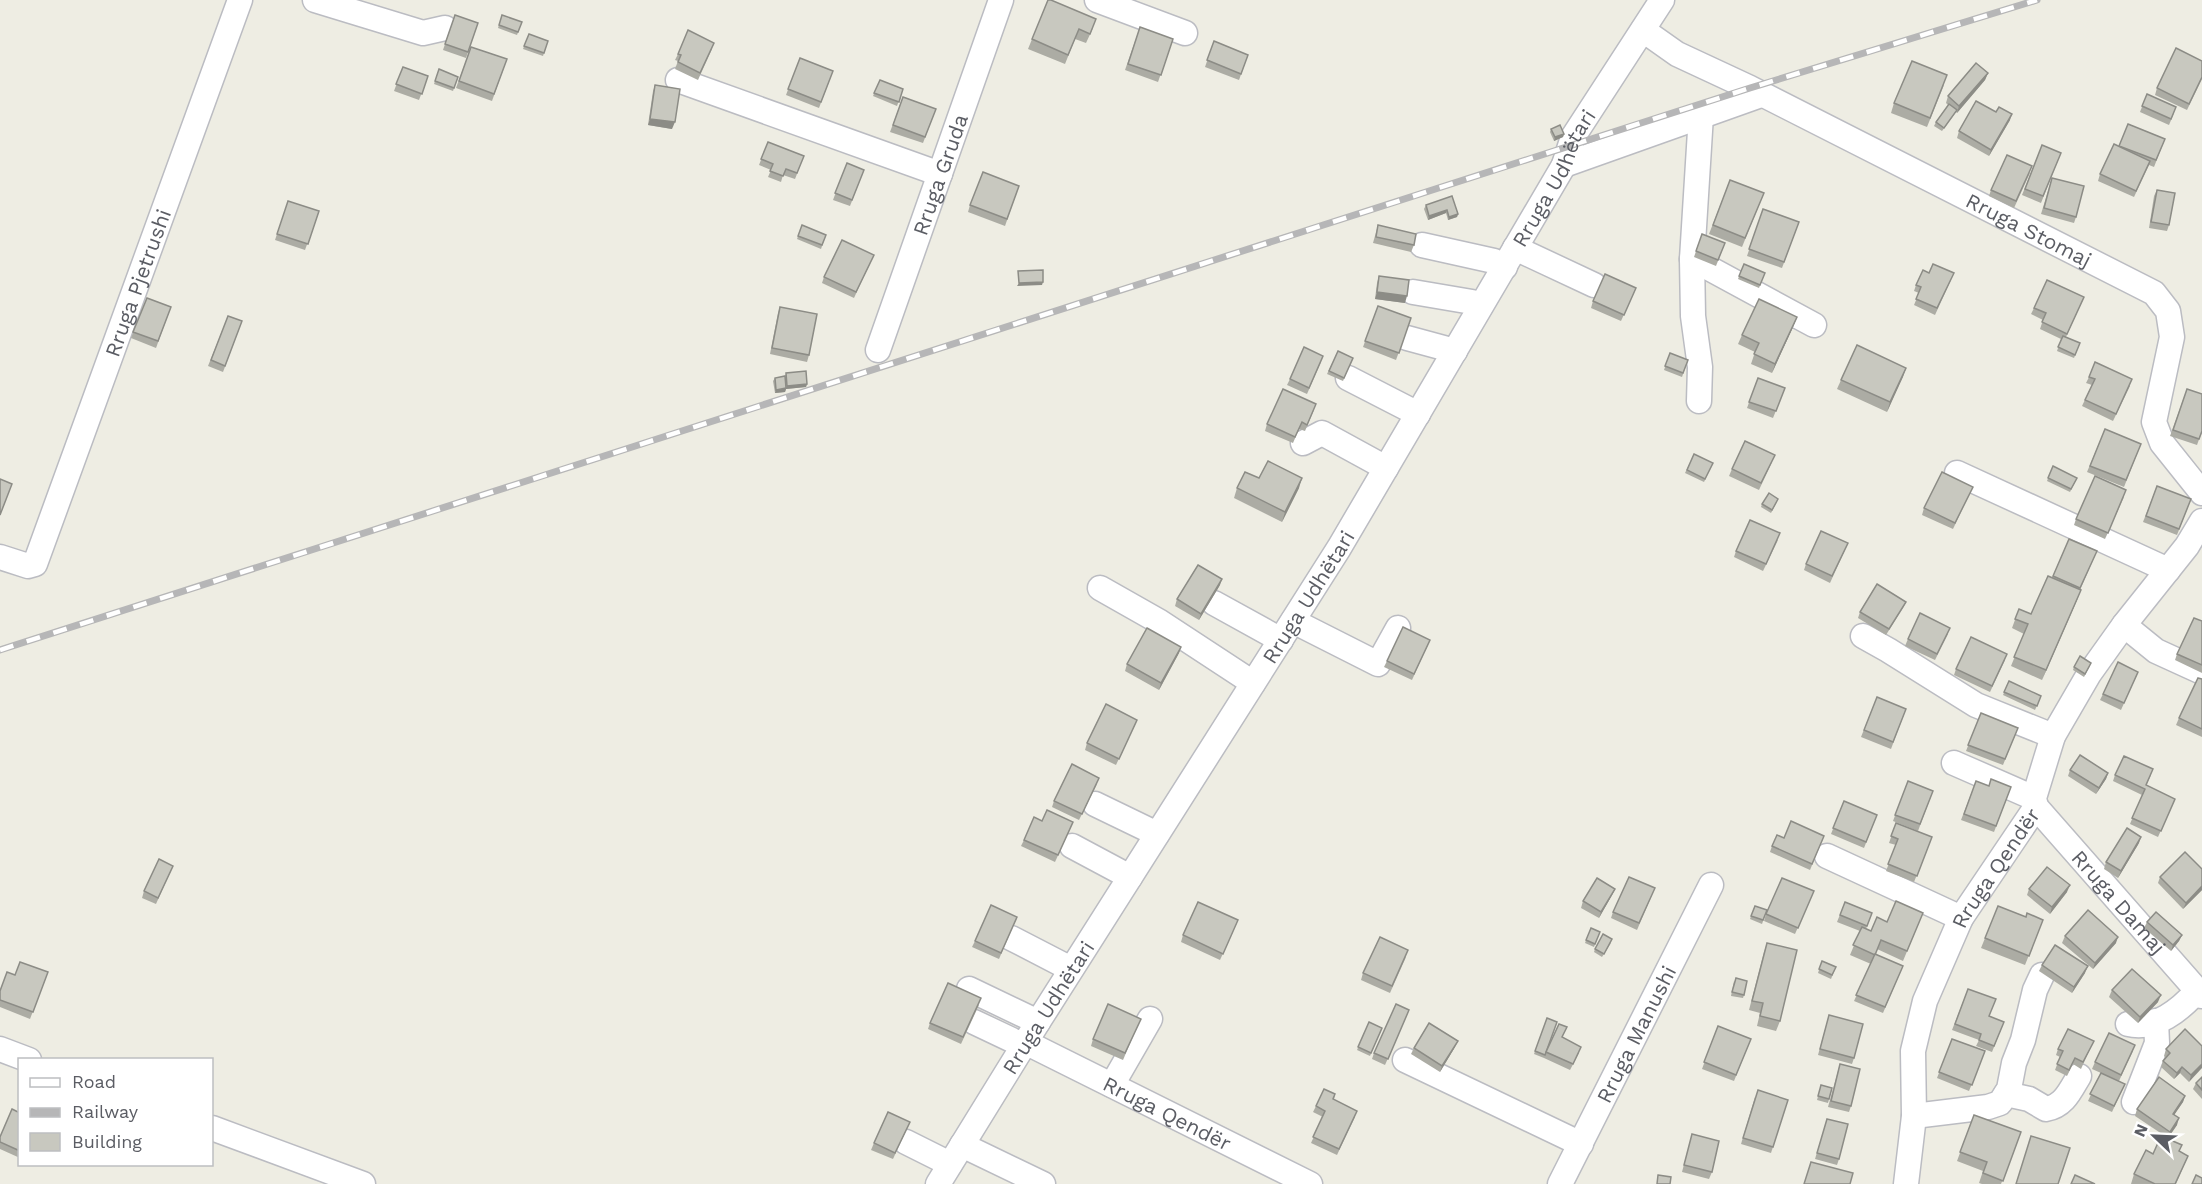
<svg xmlns="http://www.w3.org/2000/svg" width="2202" height="1184" font-family="'Work Sans',sans-serif">
	<rect width="100%" height="100%" fill="#eeede3"/>
	<g fill="none" stroke-linecap="round" stroke-linejoin="round">
		<defs>
			<g id="minor">
				<path d="M315,0L423,33L445,28"/>
				<path d="M1097,0L1185,33"/>
				<path id="s1" d="M1643,30L1677,54L1750,88L2154,293L2168,311L2172,337L2154,422L2162,443L2202,493"/>
				<path d="M678,80L940,174"/>
				<path d="M1564,165L1761,95"/>
				<path d="M1422,245L1494,261L1505,267"/>
				<path d="M1515,248L1594,285"/>
				<path d="M1692,259L1814,325"/>
				<path d="M1413,292L1472,302L1480,307"/>
				<path d="M1407,338L1455,351"/>
				<path id="s2" d="M878,350L1001,0"/>
				<path d="M1348,378L1418,414"/>
				<path d="M1699,401L1700,367L1693,316L1692,259L1701,115"/>
				<path d="M1303,443L1322,433L1386,468"/>
				<path d="M1957,473L2168,570"/>
				<path id="s3" d="M0,557L28,566L35,564L240,0"/>
				<path d="M1100,588L1160,622L1253,683"/>
				<path d="M1214,603L1281,640"/>
				<path d="M1293,621L1378,664L1398,628"/>
				<path d="M2124,625L2156,651L2202,672"/>
				<path d="M1863,636L1888,650L1976,705L2053,736"/>
				<path d="M1954,763L2034,798"/>
				<path d="M1095,804L1157,834"/>
				<path id="s4" d="M2036,807L2202,996"/>
				<path d="M1072,846L1130,877"/>
				<path d="M1827,856L1961,918"/>
				<path d="M1011,938L1071,969"/>
				<path d="M969,989L1038,1022"/>
				<path d="M974,1022L1014,1041L1022,1047"/>
				<path d="M2128,1024C2155,1031 2181,1009 2197,991"/>
				<path id="s5" d="M1025,1042L1310,1184"/>
				<path d="M0,1049L29,1060"/>
				<path d="M1405,1060L1581,1144"/>
				<path d="M1112,1085L1150,1019"/>
				<path d="M2006,1094L2029,1099L2046,1109C2064,1106 2070,1091 2079,1076"/>
				<path d="M2134,1102L2157,1043L2156,1021"/>
				<path d="M1914,1116L1988,1107L2000,1103L2009,1089L2014,1063L2023,1040L2035,990L2042,975"/>
				<path d="M212,1128L363,1184"/>
				<path d="M906,1142L950,1164"/>
				<path d="M962,1145L1043,1184"/>
				<path id="s6" d="M938,1184L1038,1022L1339,548L1564,165L1573,137L1662,0"/>
				<path id="s7" d="M1560,1184L1711,885"/>
				<path id="s8" d="M1906,1184L1914,1116L1913,1051L1925,1001L1961,918L2036,807L2034,798L2053,736L2089,674L2124,625L2187,546L2202,521"/>
			</g>
		</defs>
		<!-- minor casing -->
		<use href="#minor" stroke="#bbbcc2" stroke-width="27"/>
		<!-- minor -->
		<use href="#minor" stroke="#fff" stroke-width="24"/>
		<defs>
			<path id="rail" d="M0,650L1750,88L2037,0"/>
		</defs>
		<!-- rail casing -->
		<use href="#rail" stroke="#b6b6b7" stroke-width="7"/>
		<!-- rail -->
		<use href="#rail" stroke="#fff" stroke-width="4.5" stroke-dasharray="14" stroke-linecap="butt"/>
	</g>
	<!-- wall -->
	<g fill="#acaca4">
		<path d="M1048,0L1093,28L1086,43L1075,39L1065,64L1028,49Z"/>
		<path d="M455,15L478,23L466,58L443,50Z"/>
		<path d="M502,15L522,22L517,35L498,28Z"/>
		<path d="M1140,27L1173,39L1158,82L1125,70Z"/>
		<path d="M529,34L548,41L543,56L523,49Z"/>
		<path d="M1214,41L1248,55L1239,80L1205,67Z"/>
		<path d="M471,47L507,59L492,101L456,88Z"/>
		<path d="M712,49L698,80L675,69L678,61L675,60L678,54Z"/>
		<path d="M800,58L833,71L819,108L786,95Z"/>
		<path d="M403,67L428,76L419,100L394,91Z"/>
		<path d="M439,69L458,77L453,91L434,84Z"/>
		<path d="M1988,73L1985,80L1957,113L1956,112L1942,131L1934,126L1936,122L1948,105L1946,103L1948,96Z"/>
		<path d="M2202,79L2187,110L2155,95L2157,88Z"/>
		<path d="M880,80L903,89L897,106L873,96Z"/>
		<path d="M655,85L672,129L648,125L653,91Z"/>
		<path d="M1944,85L1927,127L1891,113L1894,103Z"/>
		<path d="M2147,94L2174,113L2169,125L2140,112Z"/>
		<path d="M903,97L936,109L923,143L890,132Z"/>
		<path d="M2010,120L1989,156L1957,138L1959,131Z"/>
		<path d="M2128,124L2165,139L2154,167L2149,165L2134,197L2098,181L2100,174L2119,147Z"/>
		<path d="M1551,129L1564,134L1563,137L1554,141L1550,132Z"/>
		<path d="M768,142L804,156L795,179L783,175L781,182L768,177L771,170L759,165Z"/>
		<path d="M2042,145L2061,153L2041,203L2022,195Z"/>
		<path d="M847,163L864,170L850,206L833,200Z"/>
		<path d="M2030,173L2014,208L1989,196L1991,190Z"/>
		<path d="M2052,178L2076,217L2074,223L2041,214Z"/>
		<path d="M1730,180L1764,193L1742,247L1709,234Z"/>
		<path d="M1019,186L1005,226L968,212L970,205Z"/>
		<path d="M2157,190L2169,225L2167,231L2149,228L2154,196Z"/>
		<path d="M288,201L319,211L305,250L275,240Z"/>
		<path d="M1426,205L1458,214L1457,217L1448,220L1446,213L1428,220L1424,209Z"/>
		<path d="M1763,209L1799,222L1782,268L1747,256Z"/>
		<path d="M802,225L826,235L821,249L797,239Z"/>
		<path d="M1378,225L1414,245L1411,252L1373,243Z"/>
		<path d="M1702,234L1725,243L1716,266L1694,257Z"/>
		<path d="M871,261L854,298L822,283L824,277Z"/>
		<path d="M1744,264L1765,273L1759,288L1738,279Z"/>
		<path d="M1929,273L1951,280L1935,315L1914,305L1919,293L1914,291L1916,285Z"/>
		<path d="M1379,276L1405,303L1375,299L1377,283Z"/>
		<path d="M1636,288L1621,321L1591,308L1593,301Z"/>
		<path d="M2084,297L2066,337L2080,343L2074,358L2057,351L2061,339L2040,329L2043,320L2031,314L2034,308Z"/>
		<path d="M147,298L171,307L156,348L131,338Z"/>
		<path d="M1378,306L1411,318L1396,360L1363,347Z"/>
		<path d="M780,307L809,355L807,362L770,354L778,313Z"/>
		<path d="M228,316L242,321L223,372L208,366Z"/>
		<path d="M1797,317L1793,327L1772,373L1751,364L1755,352L1738,344L1742,335Z"/>
		<path d="M1338,351L1353,358L1343,381L1327,374Z"/>
		<path d="M1670,353L1688,360L1682,377L1664,370Z"/>
		<path d="M1321,362L1307,394L1287,385L1290,379Z"/>
		<path d="M1906,368L1887,412L1837,389L1841,380Z"/>
		<path d="M786,373L807,384L806,387L786,389L785,392L775,393L773,381L775,378L785,377Z"/>
		<path d="M2089,377L2130,386L2113,421L2082,406L2092,385L2086,383Z"/>
		<path d="M1758,378L1785,388L1773,418L1747,408Z"/>
		<path d="M2187,389L2202,431L2197,445L2170,436Z"/>
		<path d="M1314,410L1305,431L1299,429L1293,443L1265,431L1267,424Z"/>
		<path d="M2105,429L2141,444L2124,487L2087,472Z"/>
		<path d="M1694,454L1713,463L1704,482L1685,473Z"/>
		<path d="M1772,462L1759,490L1729,476L1732,469Z"/>
		<path d="M2053,466L2077,478L2070,492L2047,481Z"/>
		<path d="M1259,478L1299,488L1282,522L1234,498L1237,488Z"/>
		<path d="M2157,486L2191,499L2177,535L2143,522Z"/>
		<path d="M1970,493L1953,529L1922,515L1924,508Z"/>
		<path d="M2124,497L2105,539L2074,525L2076,519Z"/>
		<path d="M1777,502L1771,513L1761,507L1762,504Z"/>
		<path d="M2069,539L2094,558L2080,590L2077,600L2042,680L2011,666L2024,634L2012,628L2019,609L2031,614L2052,578Z"/>
		<path d="M1778,540L1763,571L1734,557L1736,551Z"/>
		<path d="M1845,550L1830,583L1804,570L1806,564Z"/>
		<path d="M1220,585L1199,620L1175,606L1177,599Z"/>
		<path d="M1906,602L1903,608L1886,635L1858,618L1860,612Z"/>
		<path d="M2202,621V673L2175,660L2177,654Z"/>
		<path d="M1948,634L1935,660L1905,646L1908,639Z"/>
		<path d="M1430,640L1412,680L1384,667L1387,661Z"/>
		<path d="M1181,647L1179,653L1159,690L1125,671L1127,664Z"/>
		<path d="M2005,660L1990,692L1954,675L1956,669Z"/>
		<path d="M2090,666L2084,677L2073,670L2074,667Z"/>
		<path d="M2138,672L2121,710L2100,700L2103,694Z"/>
		<path d="M2202,679V737L2176,725L2179,718Z"/>
		<path d="M2009,681L2041,696L2035,710L2003,695Z"/>
		<path d="M1877,697L1906,709L1891,749L1861,737Z"/>
		<path d="M1981,713L2018,728L2003,765L1966,751Z"/>
		<path d="M1137,720L1116,765L1085,750L1087,743Z"/>
		<path d="M2070,770L2108,773L2106,779L2096,794L2068,776Z"/>
		<path d="M2115,775H2151L2146,786L2175,799L2158,837L2130,824L2142,795L2113,781Z"/>
		<path d="M1908,781L1933,791L1918,831L1893,821Z"/>
		<path d="M1976,781L1989,786L2011,787L1994,832L1961,820Z"/>
		<path d="M1097,784L1079,820L1052,807L1054,801Z"/>
		<path d="M1844,801L1877,815L1864,848L1831,834Z"/>
		<path d="M1042,821L1073,822L1055,862L1021,846L1024,840Z"/>
		<path d="M1896,823L1932,837L1914,882L1886,871L1896,845L1889,843Z"/>
		<path d="M1824,836L1810,870L1770,852L1772,846L1784,838Z"/>
		<path d="M2139,843L2118,878L2104,869L2106,862Z"/>
		<path d="M173,866L156,904L142,898L144,891Z"/>
		<path d="M2202,869V890L2183,909L2158,883L2160,877Z"/>
		<path d="M1615,889L1612,895L1599,918L1581,908L1583,901Z"/>
		<path d="M2029,889L2067,892L2050,914L2027,895Z"/>
		<path d="M1814,891L1795,934L1764,921L1766,914Z"/>
		<path d="M1652,895L1637,930L1611,918L1613,912Z"/>
		<path d="M1845,902L1872,913L1866,929L1871,931L1887,922L1923,913L1903,961L1877,949L1875,954L1903,966L1883,1013L1854,1001L1871,964L1850,955L1860,931L1837,922Z"/>
		<path d="M1755,906L1767,910L1762,924L1750,919Z"/>
		<path d="M1998,906L2026,917L2043,920L2025,965L1981,948Z"/>
		<path d="M1017,917L999,959L972,947L975,941Z"/>
		<path d="M1238,920L1220,960L1181,942L1183,935Z"/>
		<path d="M2147,922L2182,935L2179,941L2171,951L2144,928Z"/>
		<path d="M1591,928L1600,932L1594,947L1585,943Z"/>
		<path d="M2065,936L2116,943L2093,969L2062,943Z"/>
		<path d="M1611,943L1602,957L1594,952L1595,949Z"/>
		<path d="M1767,943L1780,1021L1776,1031L1757,1026L1760,1013L1749,1010L1764,952Z"/>
		<path d="M1406,957L1390,993L1361,980L1363,973Z"/>
		<path d="M1822,961L1836,967L1831,979L1818,973Z"/>
		<path d="M2042,965L2085,973L2072,993L2039,971Z"/>
		<path d="M48,972L30,1019L0,1007V991Z"/>
		<path d="M1734,981L1744,995L1743,998L1731,996Z"/>
		<path d="M1968,989L1989,1016L2004,1022L1992,1052L1976,1046L1979,1040L1952,1030Z"/>
		<path d="M2112,990L2158,1002L2138,1023L2109,997Z"/>
		<path d="M979,1005L961,1044L928,1029L930,1023Z"/>
		<path d="M1409,1010L1385,1065L1372,1059L1374,1053Z"/>
		<path d="M1829,1015L1854,1058L1852,1064L1818,1055Z"/>
		<path d="M1547,1018L1546,1051L1562,1038L1579,1053L1570,1070L1544,1058L1545,1056L1544,1058L1534,1054Z"/>
		<path d="M1369,1022L1382,1028L1370,1056L1357,1050Z"/>
		<path d="M1138,1025L1123,1060L1091,1046L1093,1039Z"/>
		<path d="M1718,1026L1751,1039L1734,1081L1702,1069Z"/>
		<path d="M1952,1039L1985,1051L1969,1091L1937,1078Z"/>
		<path d="M2202,1046L2189,1082L2180,1073L2174,1079L2161,1067L2163,1061L2166,1058L2164,1056L2166,1049Z"/>
		<path d="M1455,1047L1440,1072L1411,1054L1414,1048Z"/>
		<path d="M2091,1047L2081,1069L2073,1064L2067,1076L2055,1070L2060,1057L2056,1055L2058,1049Z"/>
		<path d="M2133,1051L2119,1081L2125,1084L2112,1112L2088,1101L2101,1073L2092,1069L2095,1062Z"/>
		<path d="M1840,1064L1851,1106L1849,1112L1828,1107Z"/>
		<path d="M2202,1077V1099L2193,1089L2196,1083Z"/>
		<path d="M1821,1085L1832,1088L1828,1103L1817,1100Z"/>
		<path d="M1335,1094L1334,1099L1355,1117L1337,1155L1311,1143L1323,1117L1313,1112L1316,1106Z"/>
		<path d="M2185,1096L2183,1102L2174,1115L2177,1125L2168,1138L2135,1116L2137,1109Z"/>
		<path d="M1755,1097L1788,1100L1771,1153L1741,1144Z"/>
		<path d="M20,1113V1158L0,1149V1137Z"/>
		<path d="M1974,1115L2021,1132L2001,1184H1982L1979,1183L1983,1171L1957,1161Z"/>
		<path d="M1827,1119L1839,1159L1837,1165L1815,1159Z"/>
		<path d="M910,1122L893,1159L871,1150L874,1143Z"/>
		<path d="M1692,1134L1712,1172L1709,1179L1682,1172Z"/>
		<path d="M2182,1145L2179,1151L2188,1156L2176,1184H2131L2134,1174L2153,1154Z"/>
	</g>
	<!-- shaded-wall -->
	<g fill="#8c8c86">
		<path d="M1988,73L1985,80L1957,113L1959,106Z"/>
		<path d="M2012,114L2010,120L1989,156L1991,150Z"/>
		<path d="M650,119L675,122L672,129L648,125Z"/>
		<path d="M1564,134L1563,137L1554,141L1555,137Z"/>
		<path d="M1447,210L1446,213L1428,220L1429,216Z"/>
		<path d="M1458,214L1457,217L1448,220L1449,217Z"/>
		<path d="M1043,282L1042,285L1017,286L1019,283Z"/>
		<path d="M1377,292L1407,296L1405,303L1375,299Z"/>
		<path d="M1797,317L1793,327L1772,373L1775,364Z"/>
		<path d="M1906,368L1903,377L1887,412L1890,402Z"/>
		<path d="M807,384L806,387L786,389L785,392L775,393L776,390L786,388L787,386Z"/>
		<path d="M1302,478L1299,488L1282,522L1285,512Z"/>
		<path d="M1222,579L1220,585L1199,620L1201,614Z"/>
		<path d="M2081,590L2077,600L2042,680L2046,670Z"/>
		<path d="M1181,647L1179,653L1159,690L1161,683Z"/>
		<path d="M2108,773L2106,779L2096,794L2099,788Z"/>
		<path d="M2141,837L2139,843L2118,878L2121,871Z"/>
		<path d="M2070,885L2067,892L2050,914L2052,907Z"/>
		<path d="M2202,886V890L2183,909L2186,903Z"/>
		<path d="M1615,889L1612,895L1599,918L1601,912Z"/>
		<path d="M2182,935L2179,941L2171,951L2173,945Z"/>
		<path d="M2118,937L2116,943L2093,969L2095,963Z"/>
		<path d="M2088,966L2085,973L2072,993L2074,987Z"/>
		<path d="M2161,995L2158,1002L2138,1023L2140,1017Z"/>
		<path d="M1458,1041L1455,1047L1440,1072L1442,1066Z"/>
		<path d="M2202,1064V1068L2189,1082L2191,1075Z"/>
		<path d="M2182,1067L2180,1073L2174,1079L2177,1073Z"/>
		<path d="M2185,1096L2183,1102L2170,1121L2173,1114Z"/>
		<path d="M2179,1118L2177,1125L2168,1138L2170,1132Z"/>
	</g>
	<!-- building -->
	<g fill="#c8c8bf" stroke="#8c8c86" stroke-width="1.5">
		<path d="M1048,0H1051L1096,19L1090,34L1079,29L1068,55L1032,39Z"/>
		<path d="M455,15L478,23L468,52L445,44Z"/>
		<path d="M502,15L522,22L518,32L499,25Z"/>
		<path d="M1140,27L1173,39L1161,75L1128,64Z"/>
		<path d="M688,30L714,43L700,73L678,62L681,55L678,54Z"/>
		<path d="M529,34L548,41L544,53L524,46Z"/>
		<path d="M1214,41L1248,55L1241,74L1207,60Z"/>
		<path d="M471,47L507,59L494,94L459,81Z"/>
		<path d="M2176,48L2202,61V77L2189,104L2157,88Z"/>
		<path d="M800,58L833,71L821,102L788,89Z"/>
		<path d="M1912,61L1947,75L1930,118L1894,103Z"/>
		<path d="M1976,63L1988,73L1959,106L1948,96Z"/>
		<path d="M403,67L428,76L422,94L396,84Z"/>
		<path d="M439,69L458,77L454,88L435,81Z"/>
		<path d="M880,80L903,89L899,102L874,93Z"/>
		<path d="M655,85L680,89L675,122L650,119Z"/>
		<path d="M2147,94L2176,107L2171,119L2142,106Z"/>
		<path d="M903,97L936,109L925,137L893,125Z"/>
		<path d="M1976,101L1996,112L1999,107L2012,114L1991,150L1959,131Z"/>
		<path d="M1949,104L1957,110L1944,128L1936,122Z"/>
		<path d="M2128,124L2165,139L2156,160L2119,146Z"/>
		<path d="M1560,125L1564,134L1555,137L1551,129Z"/>
		<path d="M768,142L804,156L797,173L786,169L783,176L770,171L773,164L761,159Z"/>
		<path d="M2114,144L2150,161L2136,191L2100,174Z"/>
		<path d="M2042,145L2061,153L2043,196L2025,189Z"/>
		<path d="M2007,155L2032,166L2016,201L1991,190Z"/>
		<path d="M847,163L864,170L852,200L835,193Z"/>
		<path d="M983,172L1019,186L1007,219L970,205Z"/>
		<path d="M2052,178L2084,186L2076,217L2044,208Z"/>
		<path d="M1730,180L1764,193L1745,238L1713,225Z"/>
		<path d="M2157,190L2175,193L2169,225L2151,222Z"/>
		<path d="M1452,196L1458,214L1449,217L1447,210L1429,216L1426,205Z"/>
		<path d="M288,201L319,211L308,244L277,234Z"/>
		<path d="M1763,209L1799,222L1784,262L1749,249Z"/>
		<path d="M802,225L826,235L822,245L798,236Z"/>
		<path d="M1378,225L1416,234L1414,245L1376,237Z"/>
		<path d="M1702,234L1725,243L1718,260L1696,251Z"/>
		<path d="M842,240L874,255L856,292L824,277Z"/>
		<path d="M1744,264L1765,273L1760,285L1739,276Z"/>
		<path d="M1933,264L1954,273L1937,308L1916,299L1921,287L1916,285L1923,270L1929,273Z"/>
		<path d="M1043,270V282L1019,283L1018,271Z"/>
		<path d="M1605,274L1636,288L1624,315L1593,301Z"/>
		<path d="M1379,276L1409,280L1407,296L1377,292Z"/>
		<path d="M2047,280L2084,297L2067,334L2042,322L2046,313L2034,308Z"/>
		<path d="M147,298L171,307L158,341L133,332Z"/>
		<path d="M1759,299L1797,317L1775,364L1754,354L1759,343L1742,335Z"/>
		<path d="M1378,306L1411,318L1399,353L1365,341Z"/>
		<path d="M780,307L817,314L809,355L772,348Z"/>
		<path d="M228,316L242,321L225,366L211,360Z"/>
		<path d="M2063,336L2080,343L2075,355L2058,347Z"/>
		<path d="M1857,345L1906,368L1890,402L1841,380Z"/>
		<path d="M1304,347L1323,356L1309,388L1290,379Z"/>
		<path d="M1338,351L1353,358L1344,378L1329,371Z"/>
		<path d="M1670,353L1688,360L1683,373L1665,366Z"/>
		<path d="M2095,362L2132,379L2116,414L2085,400L2095,379L2089,377Z"/>
		<path d="M806,371L807,384L787,386L786,373Z"/>
		<path d="M785,376L786,388L776,390L775,378Z"/>
		<path d="M1758,378L1785,388L1776,411L1749,402Z"/>
		<path d="M1283,389L1316,404L1307,425L1302,422L1295,437L1267,424Z"/>
		<path d="M2187,389L2202,394V431L2199,439L2173,430Z"/>
		<path d="M2105,429L2141,444L2126,480L2090,466Z"/>
		<path d="M1745,441L1775,455L1761,483L1732,469Z"/>
		<path d="M1694,454L1713,463L1705,479L1687,470Z"/>
		<path d="M1268,461L1302,478L1285,512L1237,488L1245,472L1259,478Z"/>
		<path d="M2053,466L2077,478L2071,489L2048,478Z"/>
		<path d="M1942,472L1973,487L1955,523L1924,508Z"/>
		<path d="M2095,476L2126,490L2108,533L2076,519Z"/>
		<path d="M0,479L12,484L0,515Z"/>
		<path d="M2157,486L2191,499L2179,529L2146,516Z"/>
		<path d="M1769,493L1778,499L1772,510L1762,504Z"/>
		<path d="M1750,520L1780,533L1766,564L1736,551Z"/>
		<path d="M1821,531L1848,543L1832,576L1806,564Z"/>
		<path d="M2069,539L2097,551L2080,588L2053,576Z"/>
		<path d="M1198,565L1222,579L1201,614L1177,599Z"/>
		<path d="M2048,576L2081,590L2046,670L2014,657L2028,624L2015,619L2019,609L2031,614Z"/>
		<path d="M1877,584L1906,602L1889,629L1860,612Z"/>
		<path d="M1920,613L1950,628L1937,654L1908,639Z"/>
		<path d="M2194,618L2202,621V665L2177,654Z"/>
		<path d="M1403,627L1430,640L1414,674L1387,661Z"/>
		<path d="M1147,628L1181,647L1161,683L1127,664Z"/>
		<path d="M1971,637L2007,654L1992,686L1956,669Z"/>
		<path d="M2080,656L2091,663L2085,674L2074,667Z"/>
		<path d="M2118,662L2138,672L2124,703L2103,694Z"/>
		<path d="M2198,678L2202,679V729L2179,718Z"/>
		<path d="M2009,681L2041,696L2037,706L2004,692Z"/>
		<path d="M1877,697L1906,709L1893,742L1864,730Z"/>
		<path d="M1106,704L1137,720L1119,759L1087,743Z"/>
		<path d="M1981,713L2018,728L2005,759L1968,745Z"/>
		<path d="M2080,755L2108,773L2099,788L2070,770Z"/>
		<path d="M2124,756L2153,769L2146,785L2175,799L2161,831L2132,818L2145,789L2115,775Z"/>
		<path d="M1072,764L1099,778L1082,814L1054,801Z"/>
		<path d="M1991,779L2011,787L1996,826L1964,814L1976,781L1989,786Z"/>
		<path d="M1908,781L1933,791L1920,824L1895,815Z"/>
		<path d="M1844,801L1877,815L1866,842L1833,828Z"/>
		<path d="M1047,810L1073,822L1058,855L1024,840L1034,817L1042,821Z"/>
		<path d="M1791,821L1824,836L1812,864L1772,846L1777,835L1784,838Z"/>
		<path d="M1896,823L1932,837L1917,876L1888,864L1898,839L1891,836Z"/>
		<path d="M2127,828L2141,837L2121,871L2106,862Z"/>
		<path d="M2185,852L2202,869V886L2186,903L2160,877Z"/>
		<path d="M159,859L173,866L158,898L144,891Z"/>
		<path d="M2047,867L2070,885L2052,907L2029,889Z"/>
		<path d="M1629,877L1655,888L1639,923L1613,912Z"/>
		<path d="M1597,878L1615,889L1601,912L1583,901Z"/>
		<path d="M1782,878L1814,891L1798,928L1766,914Z"/>
		<path d="M1896,901L1923,913L1907,951L1881,940L1875,955L1853,945L1862,927L1871,931L1877,917L1887,922Z"/>
		<path d="M1198,902L1238,920L1223,954L1183,935Z"/>
		<path d="M1845,902L1872,913L1867,926L1840,915Z"/>
		<path d="M991,905L1017,917L1001,953L975,941Z"/>
		<path d="M1755,906L1767,910L1763,920L1751,916Z"/>
		<path d="M1998,906L2026,917L2027,913L2043,920L2029,956L1985,938Z"/>
		<path d="M2088,910L2118,937L2095,963L2065,936Z"/>
		<path d="M2156,912L2182,935L2173,945L2147,922Z"/>
		<path d="M1591,928L1600,932L1595,944L1586,940Z"/>
		<path d="M1603,934L1612,939L1604,954L1595,949Z"/>
		<path d="M1380,937L1408,950L1392,986L1363,973Z"/>
		<path d="M1767,943L1797,950L1780,1021L1760,1016L1763,1003L1752,1001Z"/>
		<path d="M2055,945L2088,966L2074,987L2042,965Z"/>
		<path d="M1875,954L1903,966L1885,1007L1856,995Z"/>
		<path d="M1822,961L1836,967L1832,975L1819,969Z"/>
		<path d="M20,962L48,972L33,1012L0,1000V991L7,972L15,975Z"/>
		<path d="M2132,969L2161,995L2140,1017L2112,990Z"/>
		<path d="M1736,978L1747,981L1744,995L1732,992Z"/>
		<path d="M948,983L981,998L963,1037L930,1023Z"/>
		<path d="M1968,989L1996,999L1989,1016L2004,1022L1994,1046L1979,1040L1981,1034L1955,1024Z"/>
		<path d="M1108,1004L1141,1019L1125,1053L1093,1039Z"/>
		<path d="M1396,1004L1409,1010L1388,1059L1374,1053Z"/>
		<path d="M1829,1015L1863,1024L1854,1058L1820,1049Z"/>
		<path d="M1547,1018L1557,1022L1545,1055L1535,1051Z"/>
		<path d="M1369,1022L1382,1028L1371,1053L1358,1047Z"/>
		<path d="M1429,1023L1458,1041L1442,1066L1414,1048Z"/>
		<path d="M1559,1024L1567,1027L1562,1037L1581,1047L1573,1064L1546,1052Z"/>
		<path d="M1718,1026L1751,1039L1736,1075L1704,1062Z"/>
		<path d="M2068,1029L2094,1041L2083,1062L2075,1058L2069,1070L2057,1064L2063,1051L2058,1049Z"/>
		<path d="M2185,1029L2202,1046V1064L2191,1075L2182,1067L2177,1073L2163,1061L2170,1053L2166,1049Z"/>
		<path d="M2109,1033L2135,1045L2121,1075L2095,1062Z"/>
		<path d="M1952,1039L1985,1051L1972,1085L1939,1072Z"/>
		<path d="M1840,1064L1860,1069L1851,1106L1831,1101Z"/>
		<path d="M2101,1073L2125,1084L2114,1106L2090,1094Z"/>
		<path d="M2159,1077L2185,1096L2173,1114L2179,1118L2170,1132L2137,1109Z"/>
		<path d="M2202,1077V1090L2196,1083Z"/>
		<path d="M1821,1085L1832,1088L1829,1099L1818,1096Z"/>
		<path d="M1324,1089L1335,1094L1333,1099L1357,1111L1339,1149L1313,1137L1325,1111L1316,1106Z"/>
		<path d="M1758,1090L1788,1100L1773,1147L1743,1138Z"/>
		<path d="M12,1109L20,1113V1151L0,1142V1137Z"/>
		<path d="M888,1112L910,1122L895,1153L874,1143Z"/>
		<path d="M1974,1115L2021,1132L2003,1181L1983,1173L1987,1162L1960,1152Z"/>
		<path d="M1827,1119L1848,1124L1839,1159L1817,1153Z"/>
		<path d="M1692,1134L1719,1141L1712,1172L1684,1165Z"/>
		<path d="M2031,1136L2070,1148L2058,1184H2016Z"/>
		<path d="M2161,1136L2182,1145L2179,1151L2188,1156L2175,1184H2155L2134,1174L2146,1150L2153,1154Z"/>
		<path d="M1811,1162L1853,1173L1850,1184H1804Z"/>
		<path d="M1658,1175L1671,1177L1670,1184H1657Z"/>
		<path d="M2075,1175L2095,1184H2071Z"/>
		<path d="M2196,1175L2202,1178V1184H2192Z"/>
	</g>
	<g text-anchor="middle" dominant-baseline="central" stroke-width="6" stroke-linejoin="round" paint-order="stroke">
		<!-- street labels -->
		<g font-size="21" fill="#5b5d64" stroke="#fff">
			<text stroke="none"><textPath href="#s2" startOffset="186">Rruga Gruda</textPath></text>
			<text stroke="none"><textPath href="#s6" startOffset="1180">Rruga Udhëtari</textPath></text>
			<text stroke="none"><textPath href="#s1" startOffset="435">Rruga Stomaj</textPath></text>
			<text stroke="none"><textPath href="#s3" startOffset="336">Rruga Pjetrushi</textPath></text>
			<text stroke="none"><textPath href="#s6" startOffset="694">Rruga Udhëtari</textPath></text>
			<text stroke="none"><textPath href="#s8" startOffset="336">Rruga Qendër</textPath></text>
			<text stroke="none"><textPath href="#s4" startOffset="126">Rruga Damaj</textPath></text>
			<text stroke="none"><textPath href="#s6" startOffset="208">Rruga Udhëtari</textPath></text>
			<text stroke="none"><textPath href="#s7" startOffset="168">Rruga Manushi</textPath></text>
			<text stroke="none"><textPath href="#s5" startOffset="159">Rruga Qendër</textPath></text>
		</g>
	</g>
	<!-- legend -->
	<rect x="18" y="1058" width="195" height="108" fill="#ffffff" stroke="#bdbec1" stroke-width="1.5"/>
	<rect x="30" y="1078" width="30" height="9" fill="#ffffff" stroke="#bdbec1" stroke-width="1.5"/>
	<text x="72" y="1088" font-size="18" fill="#5b5d64">Road</text>
	<rect x="30" y="1108" width="30" height="9" fill="#b6b6b7" stroke="#bdbec1" stroke-width="1.5"/>
	<text x="72" y="1118" font-size="18" fill="#5b5d64">Railway</text>
	<rect x="30" y="1133" width="30" height="18" fill="#c8c8bf" stroke="#bdbec1" stroke-width="1.5"/>
	<text x="72" y="1148" font-size="18" fill="#5b5d64">Building</text>
	<!-- north arrow -->
	<g transform="translate(2154 1136) rotate(293)" stroke="#ffffff" stroke-width="4.5" paint-order="stroke">
	<path d="M0-4.5L10 22L0 15L-10 22Z" fill="#5b5d64"/>
	<text y="-9" font-size="16" font-weight="bold" text-anchor="middle" fill="#5b5d64">N</text>
	</g>
</svg>
